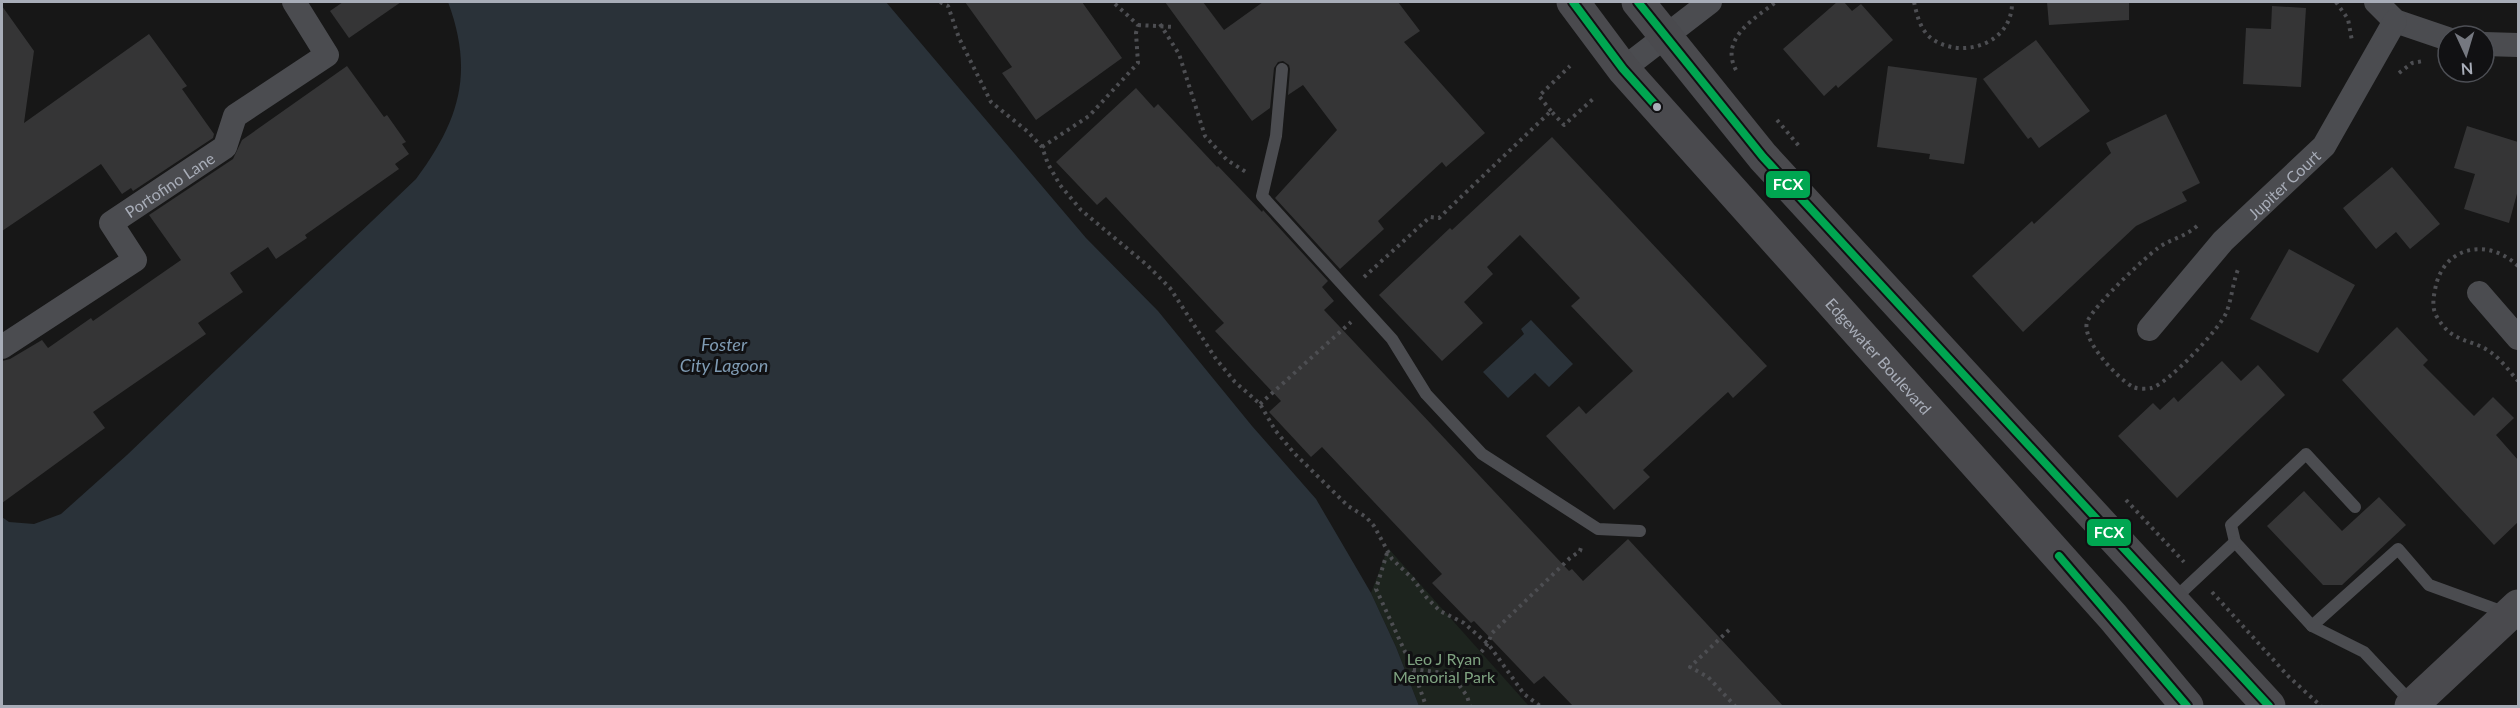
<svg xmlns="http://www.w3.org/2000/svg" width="2520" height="708" font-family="Lato,sans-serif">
	<rect width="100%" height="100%" fill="#171717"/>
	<!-- green -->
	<path fill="#1d241e" d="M1388,548L1529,706H1419L1396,647L1371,593Z"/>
	<!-- water -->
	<g fill="#2a3239">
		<path d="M448,2H886L1086,238L1158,311L1252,426L1316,499L1371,593L1396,647L1419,706H2V517L9,522L34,524L61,514L127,455L416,179C460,120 474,72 448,2Z"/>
		<path d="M1531,320L1573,364L1549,387L1535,373L1508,398L1483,372L1524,334L1521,329Z"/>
	</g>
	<!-- building -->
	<g fill="#353536">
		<path d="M343,2H401L349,38L330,11Z"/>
		<path d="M965,2H1082L1122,58L1036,120L1002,73L1012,67Z"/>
		<path d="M1165,2H1203L1224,30L1263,2H1398L1420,31L1404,42L1485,133L1446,167L1442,162L1378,221L1384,229L1340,269L1275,198L1337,130L1303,85L1288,95L1290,69L1289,65L1283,61L1278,62L1274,68L1270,108L1252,121Z"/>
		<path d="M1837,2H1844L1852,11L1861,4L1893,40L1838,88L1836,85L1824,96L1783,49Z"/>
		<path d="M2047,2H2129V20L2049,25Z"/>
		<path d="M2,6L34,51L24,123L149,34L187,86L182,89L214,134L213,138L133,191L131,188L122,194L101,164L2,231Z"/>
		<path d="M2272,6L2306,8L2301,87L2243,84L2246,28L2271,29Z"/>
		<path d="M2036,40L2090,111L2039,148L2031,137L2028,139L1983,79Z"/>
		<path d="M347,66L384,117L387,115L406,142L402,144L409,154L395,164L399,169L305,235L307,238L276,259L268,247L230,273L243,292L198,323L206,334L93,412L105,428L2,503V361L10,359L42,340L48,348L91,318L93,321L181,260L149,215L233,159L242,140Z"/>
		<path d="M1888,66L1977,78L1964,164L1929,159L1930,154L1877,147Z"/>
		<path d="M1136,88L1154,108L1158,104L1217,167L1218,166L1262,212L1263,210L1328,281L1322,287L1334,301L1324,310L1569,571L1572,569L1583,581L1628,539L1783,706H1573L1544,676L1534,684L1474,621L1471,623L1432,583L1442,574L1322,447L1311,457L1269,412L1281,401L1215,331L1224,323L1106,197L1097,205L1056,162Z"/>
		<path d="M2166,114L2200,183L2182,192L2187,201L2136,226L2023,332L1972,276L2032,221L2034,224L2111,153L2106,143Z"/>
		<path d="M2467,126L2518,142V190L2509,223L2464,209L2475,174L2454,168Z"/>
		<path d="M1552,137L1767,366L1733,398L1728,392L1643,470L1650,477L1614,510L1546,436L1579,406L1586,414L1633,371L1571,306L1580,298L1520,235L1487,267L1493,274L1464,302L1483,323L1442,361L1379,295L1450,228L1452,230Z"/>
		<path d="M2392,167L2440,224L2410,249L2396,232L2376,249L2343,208Z"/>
		<path d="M2289,249L2355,285L2318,353L2250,319Z"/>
		<path d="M2397,327L2428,360L2423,365L2474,416L2493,397L2514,418L2496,435L2518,460V522L2494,545L2342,380Z"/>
		<path d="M2222,361L2241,381L2258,365L2285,395L2177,498L2118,436L2153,403L2160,410L2174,397L2178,402Z"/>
		<path d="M2304,491L2342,531L2379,497L2406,525L2342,585H2323L2267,526Z"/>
	</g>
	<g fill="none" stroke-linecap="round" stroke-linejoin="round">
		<!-- path -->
		<g stroke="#4d4e52" stroke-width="4" stroke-dasharray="3 4.5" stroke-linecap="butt">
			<path d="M940,2L948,6L959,38L991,102L1027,131L1042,147L1048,164L1060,185L1081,210L1147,265L1170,288L1216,359L1235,382L1260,404L1275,430L1294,453L1348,506L1366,517L1374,526L1392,559L1413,579L1427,598L1440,611L1464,623L1489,645L1524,694L1540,706"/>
			<path d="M1914,2C1917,15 1920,30 1932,39C1963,60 2013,43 2012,2"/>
			<path d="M2336,2L2348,19L2352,41"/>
			<path d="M1160,24L1179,54L1205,136L1227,160L1246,172"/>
			<path d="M1138,25L1174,27"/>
			<path d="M1736,70C1719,39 1755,18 1776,2"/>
			<path d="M2399,73L2412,63L2423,61"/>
			<path d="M1551,111L1539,96L1570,66"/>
			<path d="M1777,120L1799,146"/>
			<path d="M1042,147L1089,116L1138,63L1136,33L1138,25L1113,2"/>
			<path d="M2197,226C2185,237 2170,239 2158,248C2142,260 2097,303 2088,320C2078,337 2118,379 2133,387C2138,389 2146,389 2151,388C2168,384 2221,328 2227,311C2232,297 2233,281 2239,267"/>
			<path d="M2518,266C2488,237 2442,246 2435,290C2433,299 2432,309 2437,317C2452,343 2469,338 2489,351C2500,358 2510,372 2518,381"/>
			<path d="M1364,277L1430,217L1439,218L1551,111L1564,125L1594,98"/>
			<path d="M1260,404L1351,322"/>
			<path d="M2126,500L2184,562"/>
			<path d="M1387,553L1376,589L1413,669L1426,706"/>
			<path d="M2212,592L2289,677L2321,706"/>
			<path d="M1729,630L1690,667L1708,677L1735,706"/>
			<path d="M1413,669L1451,674L1467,696L1470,706"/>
			<path d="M1451,674C1466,665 1488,652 1491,634L1570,558L1580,551L1582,544"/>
		</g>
		<!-- lane -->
		<g stroke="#4b4c50" stroke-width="12">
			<path d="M1282,69L1276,136L1262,196L1392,339L1426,394L1482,454L1598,529L1640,531"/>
			<path d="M2355,507L2306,454L2231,525L2235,542L2312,626L2364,652L2413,704"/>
			<path d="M2172,601L2235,542"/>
			<path d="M2312,626L2398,549L2429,585L2506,613"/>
		</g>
		<!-- street -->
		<g stroke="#4b4c50" stroke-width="24">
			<path d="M2376,2L2395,21L2448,39"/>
			<path d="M2484,44L2518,45"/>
			<path d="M1623,69L1710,2"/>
			<path d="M2479,293L2518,338"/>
			<path id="s1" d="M2149,329L2223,241L2324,146L2395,21"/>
			<path id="s2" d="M2,347L135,260L111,223L225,147L235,116L327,55L294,2"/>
		</g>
		<!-- secondary -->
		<g stroke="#4a4a4e" stroke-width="33">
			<path id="s3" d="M1573,2L1623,69L2113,617L2187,706"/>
			<path d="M1638,2L1763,157L2269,706"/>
			<path d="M2411,706L2518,606"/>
		</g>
		<defs>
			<g id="bus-1">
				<path d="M1573,2L1623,69L1657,107"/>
				<path d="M1638,2L1763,157L2269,706"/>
				<path d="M2059,556L2187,706"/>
			</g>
		</defs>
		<!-- bus-1 casing -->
		<use href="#bus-1" stroke="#111113" stroke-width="12"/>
		<!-- bus-1 -->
		<use href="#bus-1" stroke="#00a651" stroke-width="8"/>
	</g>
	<!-- markers -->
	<circle fill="#a8adb8" stroke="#111113" stroke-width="2" cx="1657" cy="107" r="5"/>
	<g text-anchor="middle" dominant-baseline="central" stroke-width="6" stroke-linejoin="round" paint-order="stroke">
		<!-- street labels -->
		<g font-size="16" fill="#a8adb8" stroke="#111113">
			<text stroke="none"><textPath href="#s2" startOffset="273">Portofino Lane</textPath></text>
			<text stroke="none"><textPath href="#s1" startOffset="198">Jupiter Court</textPath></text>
			<text stroke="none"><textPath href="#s3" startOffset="468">Edgewater Boulevard</textPath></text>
		</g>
		<!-- park labels -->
		<g font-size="16" fill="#7fa381" stroke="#111113">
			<text x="1444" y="658">Leo J Ryan<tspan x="1444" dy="18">Memorial Park</tspan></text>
		</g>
		<!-- water labels -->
		<g font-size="18" font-style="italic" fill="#7f9bb3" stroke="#111113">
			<text x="724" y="344">Foster<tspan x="724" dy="21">City Lagoon</tspan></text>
		</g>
	</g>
	<g stroke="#111113" stroke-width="2">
		<rect x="1765" y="170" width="46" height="29" rx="6" fill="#00a651"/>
		<rect x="2086" y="518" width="46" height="29" rx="6" fill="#00a651"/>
	</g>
	<g font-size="16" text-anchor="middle" font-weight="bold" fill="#fff">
		<text x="1788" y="190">FCX</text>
		<text x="2109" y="538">FCX</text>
	</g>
	<!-- border -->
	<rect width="2520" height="708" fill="none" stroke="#a8adb8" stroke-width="6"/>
	<!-- north arrow -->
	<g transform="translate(2466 54) rotate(176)"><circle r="28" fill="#111113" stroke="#4d4f55" stroke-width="1.5"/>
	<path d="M0-4.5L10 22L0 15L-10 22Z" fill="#757880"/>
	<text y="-9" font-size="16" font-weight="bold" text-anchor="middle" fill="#a8adb8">N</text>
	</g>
</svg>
